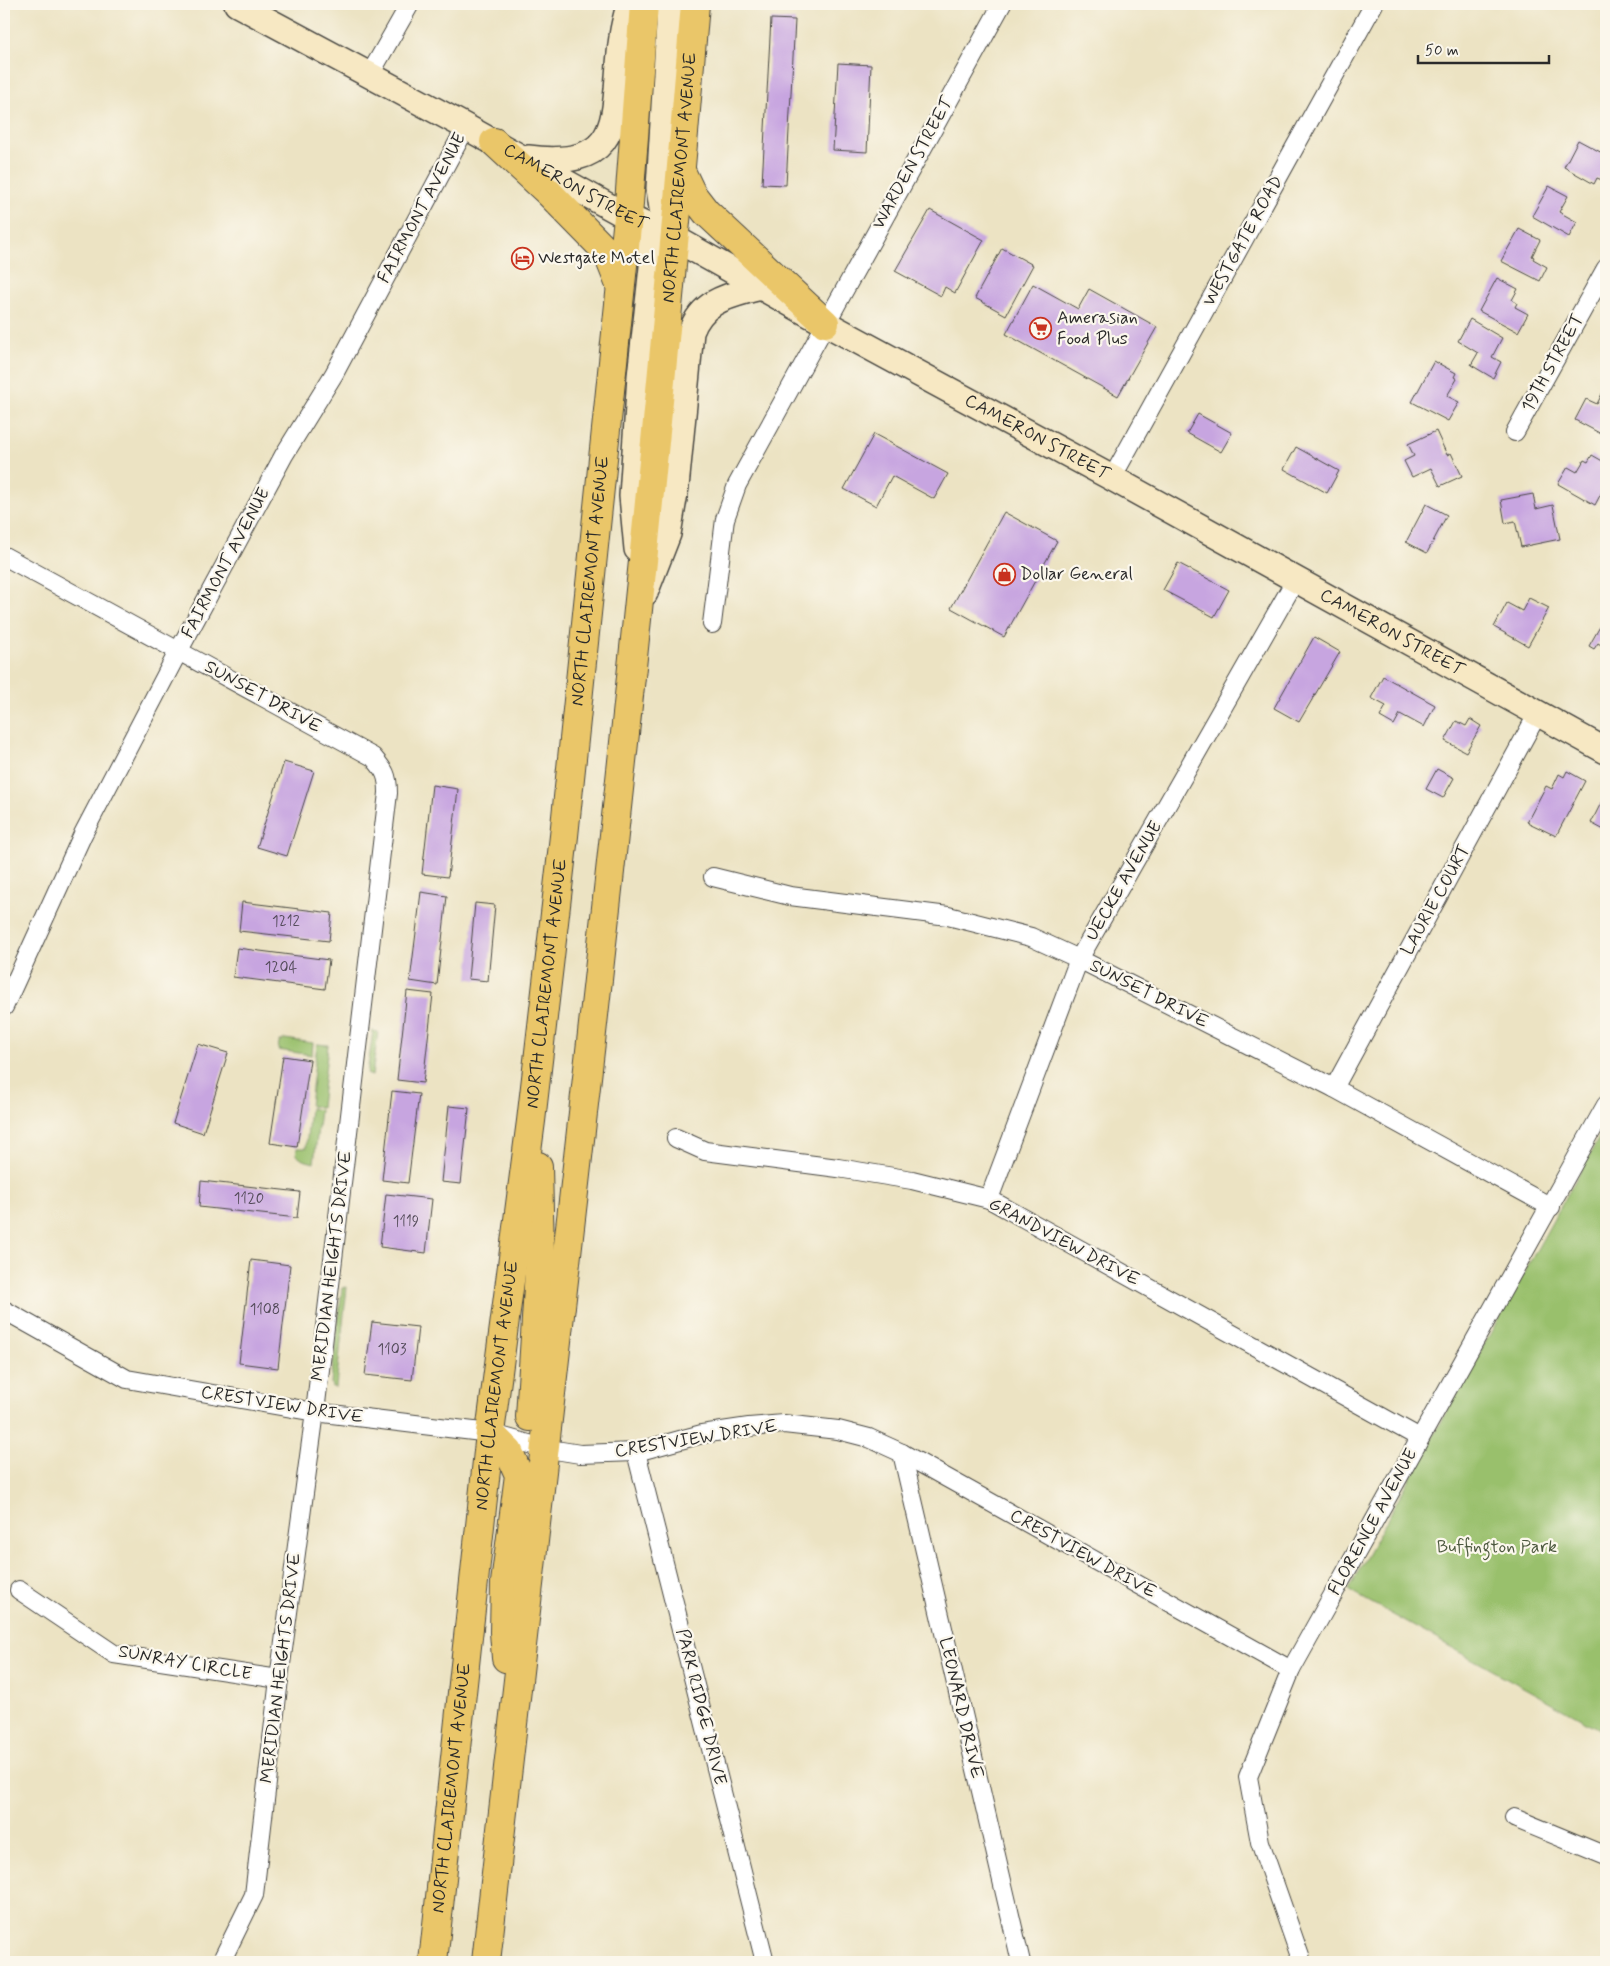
<svg xmlns="http://www.w3.org/2000/svg" width="1610" height="1966" font-family="Mynerve,sans-serif">
	<rect width="100%" height="100%" fill="#fbf7ec"/>
	<filter id="ink" filterUnits="userSpaceOnUse"><feTurbulence type="fractalNoise" baseFrequency=".02" numOctaves="2"/><feDisplacementMap in="SourceGraphic" scale="10" xChannelSelector="R" yChannelSelector="G"/><feConvolveMatrix kernelMatrix="1 2 1 2 8 2 1 2 1" color-interpolation-filters="sRGB"/></filter>
	<filter id="wash" filterUnits="userSpaceOnUse"><feTurbulence type="fractalNoise" baseFrequency=".0096" numOctaves="4" result="noise"/><feDisplacementMap in="SourceGraphic" scale="20" xChannelSelector="R" yChannelSelector="G"/><feGaussianBlur stdDeviation="1.12" result="paint"/><feColorMatrix in="noise" values="0 0 0 0 0 0 0 0 0 0 0 0 0 0 0 0 0 1.4 0 .05"/><feComposite in="paint" operator="in"/></filter>
	<g filter="url(#wash)">
		<rect width="100%" height="100%" fill="#ece3c3"/>
		<!-- green -->
		<g fill="#99c06c" stroke="#62764c">
			<path d="M373,1031L378,1032L372,1076L367,1074Z"/>
			<path d="M285,1039L313,1043L312,1055L278,1050L279,1042Z"/>
			<path d="M317,1044L328,1045L321,1107L310,1106Z"/>
			<path d="M310,1108L320,1110L314,1163L303,1160L296,1155L297,1148H306Z"/>
			<path d="M1606,1125V1733L1348,1590Z"/>
			<path d="M347,1287L336,1387H332L331,1383L342,1288Z"/>
		</g>
		<g id="blocks">
			<!-- building -->
			<g fill="#c7a5e0">
				<path d="M771,19L795,20L786,185L762,184Z"/>
				<path d="M838,63L871,65L867,152L833,150Z"/>
				<path d="M1578,140L1606,155V172L1602,180L1597,178L1594,184L1564,167Z"/>
				<path d="M1549,186L1568,196L1559,212L1577,222L1569,237L1532,216Z"/>
				<path d="M930,210L984,240L955,293L945,287L941,296L895,271Z"/>
				<path d="M1519,229L1540,240L1532,256L1534,257L1533,259L1547,267L1540,281L1501,261Z"/>
				<path d="M1002,248L1033,265L1006,315L975,298Z"/>
				<path d="M1497,278L1518,289L1512,300L1517,303L1515,307L1528,314L1518,332L1479,311Z"/>
				<path d="M1033,284L1078,309L1089,289L1157,327L1118,396L1006,334Z"/>
				<path d="M1470,319L1502,338L1492,357L1501,362L1493,378L1471,365L1478,353L1458,341Z"/>
				<path d="M1434,361L1456,373L1454,377L1457,379L1447,396L1459,402L1448,421L1412,402Z"/>
				<path d="M1605,388L1606,433L1605,436L1575,420L1586,399L1597,404Z"/>
				<path d="M1198,414L1232,433L1221,452L1187,433Z"/>
				<path d="M1436,431L1447,455L1451,453L1462,476L1440,486L1431,468L1412,477L1404,461L1414,456L1408,444Z"/>
				<path d="M874,434L948,474L934,499L892,476L876,506L844,489Z"/>
				<path d="M1296,447L1339,471L1327,493L1284,469Z"/>
				<path d="M1592,455L1606,463V484L1595,505L1558,484L1568,467L1577,472L1584,460L1588,462Z"/>
				<path d="M1533,494L1536,509L1553,505L1560,539L1521,547L1515,521L1505,523L1501,500Z"/>
				<path d="M1426,504L1447,515L1427,553L1406,542Z"/>
				<path d="M1004,512L1057,541L1004,637L951,608Z"/>
				<path d="M1178,563L1229,590L1214,617L1163,590Z"/>
				<path d="M1529,598L1549,608L1528,646L1494,627L1507,603L1522,611Z"/>
				<path d="M1606,616V648L1598,643L1594,649L1589,646Z"/>
				<path d="M1314,637L1340,652L1299,722L1274,708Z"/>
				<path d="M1383,676L1435,705L1424,727L1400,714L1394,725L1380,717L1386,706L1371,698Z"/>
				<path d="M1470,719L1481,726L1466,752L1445,741L1456,721L1466,726Z"/>
				<path d="M284,762L314,771L287,856L257,847Z"/>
				<path d="M1437,769L1454,778L1443,798L1426,789Z"/>
				<path d="M1567,771L1585,781L1556,836L1527,822L1546,786L1552,789L1559,774L1564,777Z"/>
				<path d="M432,785L458,789L448,877L422,874Z"/>
				<path d="M1602,801L1606,803V831L1591,823Z"/>
				<path d="M421,892L447,896L437,985L410,981Z"/>
				<path d="M242,902L332,913L329,941L239,931Z"/>
				<path d="M475,903L495,905L488,981L468,979Z"/>
				<path d="M237,948L329,960L325,989L233,977Z"/>
				<path d="M407,991L433,994L423,1083L397,1080Z"/>
				<path d="M198,1044L228,1053L203,1133L173,1123Z"/>
				<path d="M283,1056L310,1060L297,1147L270,1143Z"/>
				<path d="M392,1091L419,1094L408,1183L382,1180Z"/>
				<path d="M449,1106L469,1108L461,1184L441,1182Z"/>
				<path d="M201,1181L300,1192L297,1218L199,1207Z"/>
				<path d="M386,1194L432,1199L426,1253L380,1247Z"/>
				<path d="M251,1260L290,1265L278,1368L239,1363Z"/>
				<path d="M372,1322L418,1327L412,1380L365,1375Z"/>
			</g>
		</g>
	</g>
	<g filter="url(#ink)">
		<use href="#blocks" fill-opacity="0" stroke="#484742" stroke-width="1"/>
		<g fill="none" stroke-linecap="round" stroke-linejoin="round">
			<defs>
				<g id="minor">
					<path d="M369,76L410,4"/>
					<path d="M1515,432L1606,268"/>
					<path d="M1112,478L1374,4"/>
					<path d="M4,556L373,757C385,771 388,775 388,793L315,1412L279,1679L254,1895L221,1962"/>
					<path d="M712,624L725,519L737,485L1002,4"/>
					<path d="M713,877L790,896L948,916L1031,937L1079,959L1334,1088L1551,1207"/>
					<path d="M4,1007L83,834L178,652L284,455L334,374L466,127"/>
					<path d="M1334,1088L1538,713"/>
					<path d="M676,1138L705,1151L838,1168L912,1180L989,1199L1420,1438"/>
					<path d="M989,1199L1079,959L1296,579"/>
					<path d="M4,1310L127,1379L315,1412L490,1433L543,1448L580,1454L636,1452L702,1434L749,1427L784,1424L838,1430L869,1438L902,1453L1291,1670"/>
					<path d="M636,1452L765,1962"/>
					<path d="M902,1453L1021,1962"/>
					<path d="M19,1590L114,1654L279,1679"/>
					<path d="M1514,1818L1606,1856"/>
					<path d="M1302,1962L1260,1842L1248,1777L1291,1670L1606,1105"/>
				</g>
				<g id="secondary">
					<path id="s1" d="M237,4L459,123L628,217L676,239L825,323L1112,478L1606,751"/>
					<path d="M669,4V26L659,188L664,222L676,239"/>
					<path d="M528,158C631,171 611,109 622,37C623,26 627,15 629,4"/>
					<path d="M630,219L642,231L653,258L640,376L632,496L637,549"/>
					<path d="M645,593L668,534L676,487L691,332C703,299 730,296 760,287"/>
				</g>
				<g id="primary">
					<path d="M494,142L549,193L601,246L610,260L620,285"/>
					<path d="M681,171L692,194L706,212L825,323"/>
					<path d="M530,1417L540,1254L538,1166"/>
					<path d="M490,1433L509,1452L519,1475L505,1583L504,1632L506,1658"/>
					<path id="s2" d="M433,1962L490,1433L531,1121L564,836L628,217L644,4"/>
					<path id="s3" d="M486,1962C559,1310 641,658 695,4"/>
				</g>
			</defs>
			<!-- minor casing -->
			<use href="#minor" stroke="#484742" stroke-width="20"/>
			<!-- secondary casing -->
			<use href="#secondary" stroke="#484742" stroke-width="28"/>
			<!-- primary casing -->
			<use href="#primary" stroke="#484742" stroke-width="30"/>
			<!-- minor -->
			<use href="#minor" stroke="#fff" stroke-width="18"/>
			<!-- secondary -->
			<use href="#secondary" stroke="#f7e8c3" stroke-width="25"/>
			<!-- primary -->
			<use href="#primary" stroke="#eac669" stroke-width="28"/>
		</g>
	</g>
	<!-- icons -->
	<defs>
		<symbol id="hotel-ring" viewBox="-11 -11 22 22"><circle r="9.5" fill="#fbf7ec" stroke="#c8321e" stroke-width="1.5"/><path d="M-6-4.5h1.5V1H6V5H4.5V3h-9V5H-6ZM-4 0a1.8 1.8 0 1 1 3.6 0ZM.5 0V-2.5h3Q6-2.5 6 0Z" fill="#c8321e"/></symbol>
		<symbol id="supermarket-ring" viewBox="-11 -11 22 22"><circle r="9.5" fill="#fbf7ec" stroke="#c8321e" stroke-width="1.5"/><path d="M-6-5.5h2.5l.6 2H6L4.5 2H-2.5L-4.4-4H-6ZM-1.5 3.2a1.3 1.3 0 1 0 .1 0ZM3 3.2a1.3 1.3 0 1 0 .1 0Z" fill="#c8321e"/></symbol>
		<symbol id="shop-ring" viewBox="-11 -11 22 22"><circle r="9.5" fill="#fbf7ec" stroke="#c8321e" stroke-width="1.5"/><path d="M-5-2.5h2.3a2.7 3.5 0 0 1 5.4 0H5L5.5 6h-11ZM-1.5-2.5h3a1.5 2.3 0 0 0-3 0Z" fill="#c8321e"/></symbol>
	</defs>
	<g fill-rule="evenodd">
		<use href="#hotel-ring" x="510" y="246" width="25" height="25"/>
		<use href="#supermarket-ring" x="1028" y="316" width="25" height="25"/>
		<use href="#shop-ring" x="992" y="562" width="25" height="25"/>
	</g>
	<g text-anchor="middle" dominant-baseline="central" stroke-width="4.5" stroke-linejoin="round" paint-order="stroke">
		<!-- number labels -->
		<g font-size="15" fill="#524a58">
			<text x="286" y="922">1212</text>
			<text x="281" y="968">1204</text>
			<text x="249" y="1199">1120</text>
			<text x="406" y="1222">1119</text>
			<text x="265" y="1310">1108</text>
			<text x="392" y="1350">1103</text>
		</g>
		<!-- street labels -->
		<g font-size="18" fill="#2b2b2b" stroke="#fbf7ec">
			<text transform="translate(913 163) rotate(-61)">WARDEN STREET</text>
			<text stroke="none"><textPath href="#s3" startOffset="1795">NORTH CLAIREMONT AVENUE</textPath></text>
			<text stroke="none"><textPath href="#s1" startOffset="385">CAMERON STREET</textPath></text>
			<text transform="translate(422 208) rotate(-62)">FAIRMONT AVENUE</text>
			<text transform="translate(1243 241) rotate(-61)">WESTGATE ROAD</text>
			<text transform="translate(1553 363) rotate(-61)">19TH STREET</text>
			<text stroke="none"><textPath href="#s1" startOffset="910">CAMERON STREET</textPath></text>
			<text transform="translate(226 563) rotate(-62)">FAIRMONT AVENUE</text>
			<text stroke="none"><textPath href="#s2" startOffset="1390">NORTH CLAIREMONT AVENUE</textPath></text>
			<text stroke="none"><textPath href="#s1" startOffset="1315">CAMERON STREET</textPath></text>
			<text transform="translate(263 697) rotate(29)">SUNSET DRIVE</text>
			<text transform="translate(1124 881) rotate(-60)">UECKE AVENUE</text>
			<text transform="translate(1436 900) rotate(-61)">LAURIE COURT</text>
			<text stroke="none"><textPath href="#s2" startOffset="985">NORTH CLAIREMONT AVENUE</textPath></text>
			<text transform="translate(1149 994) rotate(27)">SUNSET DRIVE</text>
			<text transform="translate(1064 1242) rotate(28)">GRANDVIEW DRIVE</text>
			<text transform="translate(332 1266) rotate(-83)">MERIDIAN HEIGHTS DRIVE</text>
			<text stroke="none"><textPath href="#s2" startOffset="580">NORTH CLAIREMONT AVENUE</textPath></text>
			<text transform="translate(282 1405) rotate(9)">CRESTVIEW DRIVE</text>
			<text transform="translate(696 1439) rotate(-9)">CRESTVIEW DRIVE</text>
			<text transform="translate(1373 1522) rotate(-61)">FLORENCE AVENUE</text>
			<text transform="translate(1083 1554) rotate(29)">CRESTVIEW DRIVE</text>
			<text transform="translate(185 1663) rotate(10)">SUNRAY CIRCLE</text>
			<text transform="translate(281 1668) rotate(-83)">MERIDIAN HEIGHTS DRIVE</text>
			<text transform="translate(701 1707) rotate(76)">PARK RIDGE DRIVE</text>
			<text transform="translate(961 1708) rotate(77)">LEONARD DRIVE</text>
			<text stroke="none"><textPath href="#s2" startOffset="175">NORTH CLAIREMONT AVENUE</textPath></text>
		</g>
		<!-- poi labels -->
		<g font-size="18" fill="#2b2b2b" stroke="#fbf7ec" text-anchor="start">
			<text x="538" y="258">Westgate Motel</text>
			<text x="1057" y="318">Amerasian<tspan x="1057" dy="21">Food Plus</tspan></text>
			<text x="1020" y="574">Dollar General</text>
		</g>
		<!-- park labels -->
		<g font-size="18" fill="#4c583e" stroke="#fbf7ec">
			<text x="1497" y="1547">Buffington Park</text>
		</g>
	</g>
	<!-- margin -->
	<rect width="1610" height="1966" fill="none" stroke="#fbf7ec" stroke-width="20"/>
	<!-- scale -->
	<path d="M1418 55v8h131v-8" fill="none" stroke="#2b2b2b" stroke-width="2.5"/>
	<text x="1425" y="55" font-size="15" fill="#2b2b2b" stroke="#fbf7ec" stroke-width="4" paint-order="stroke">50 m</text>
</svg>
